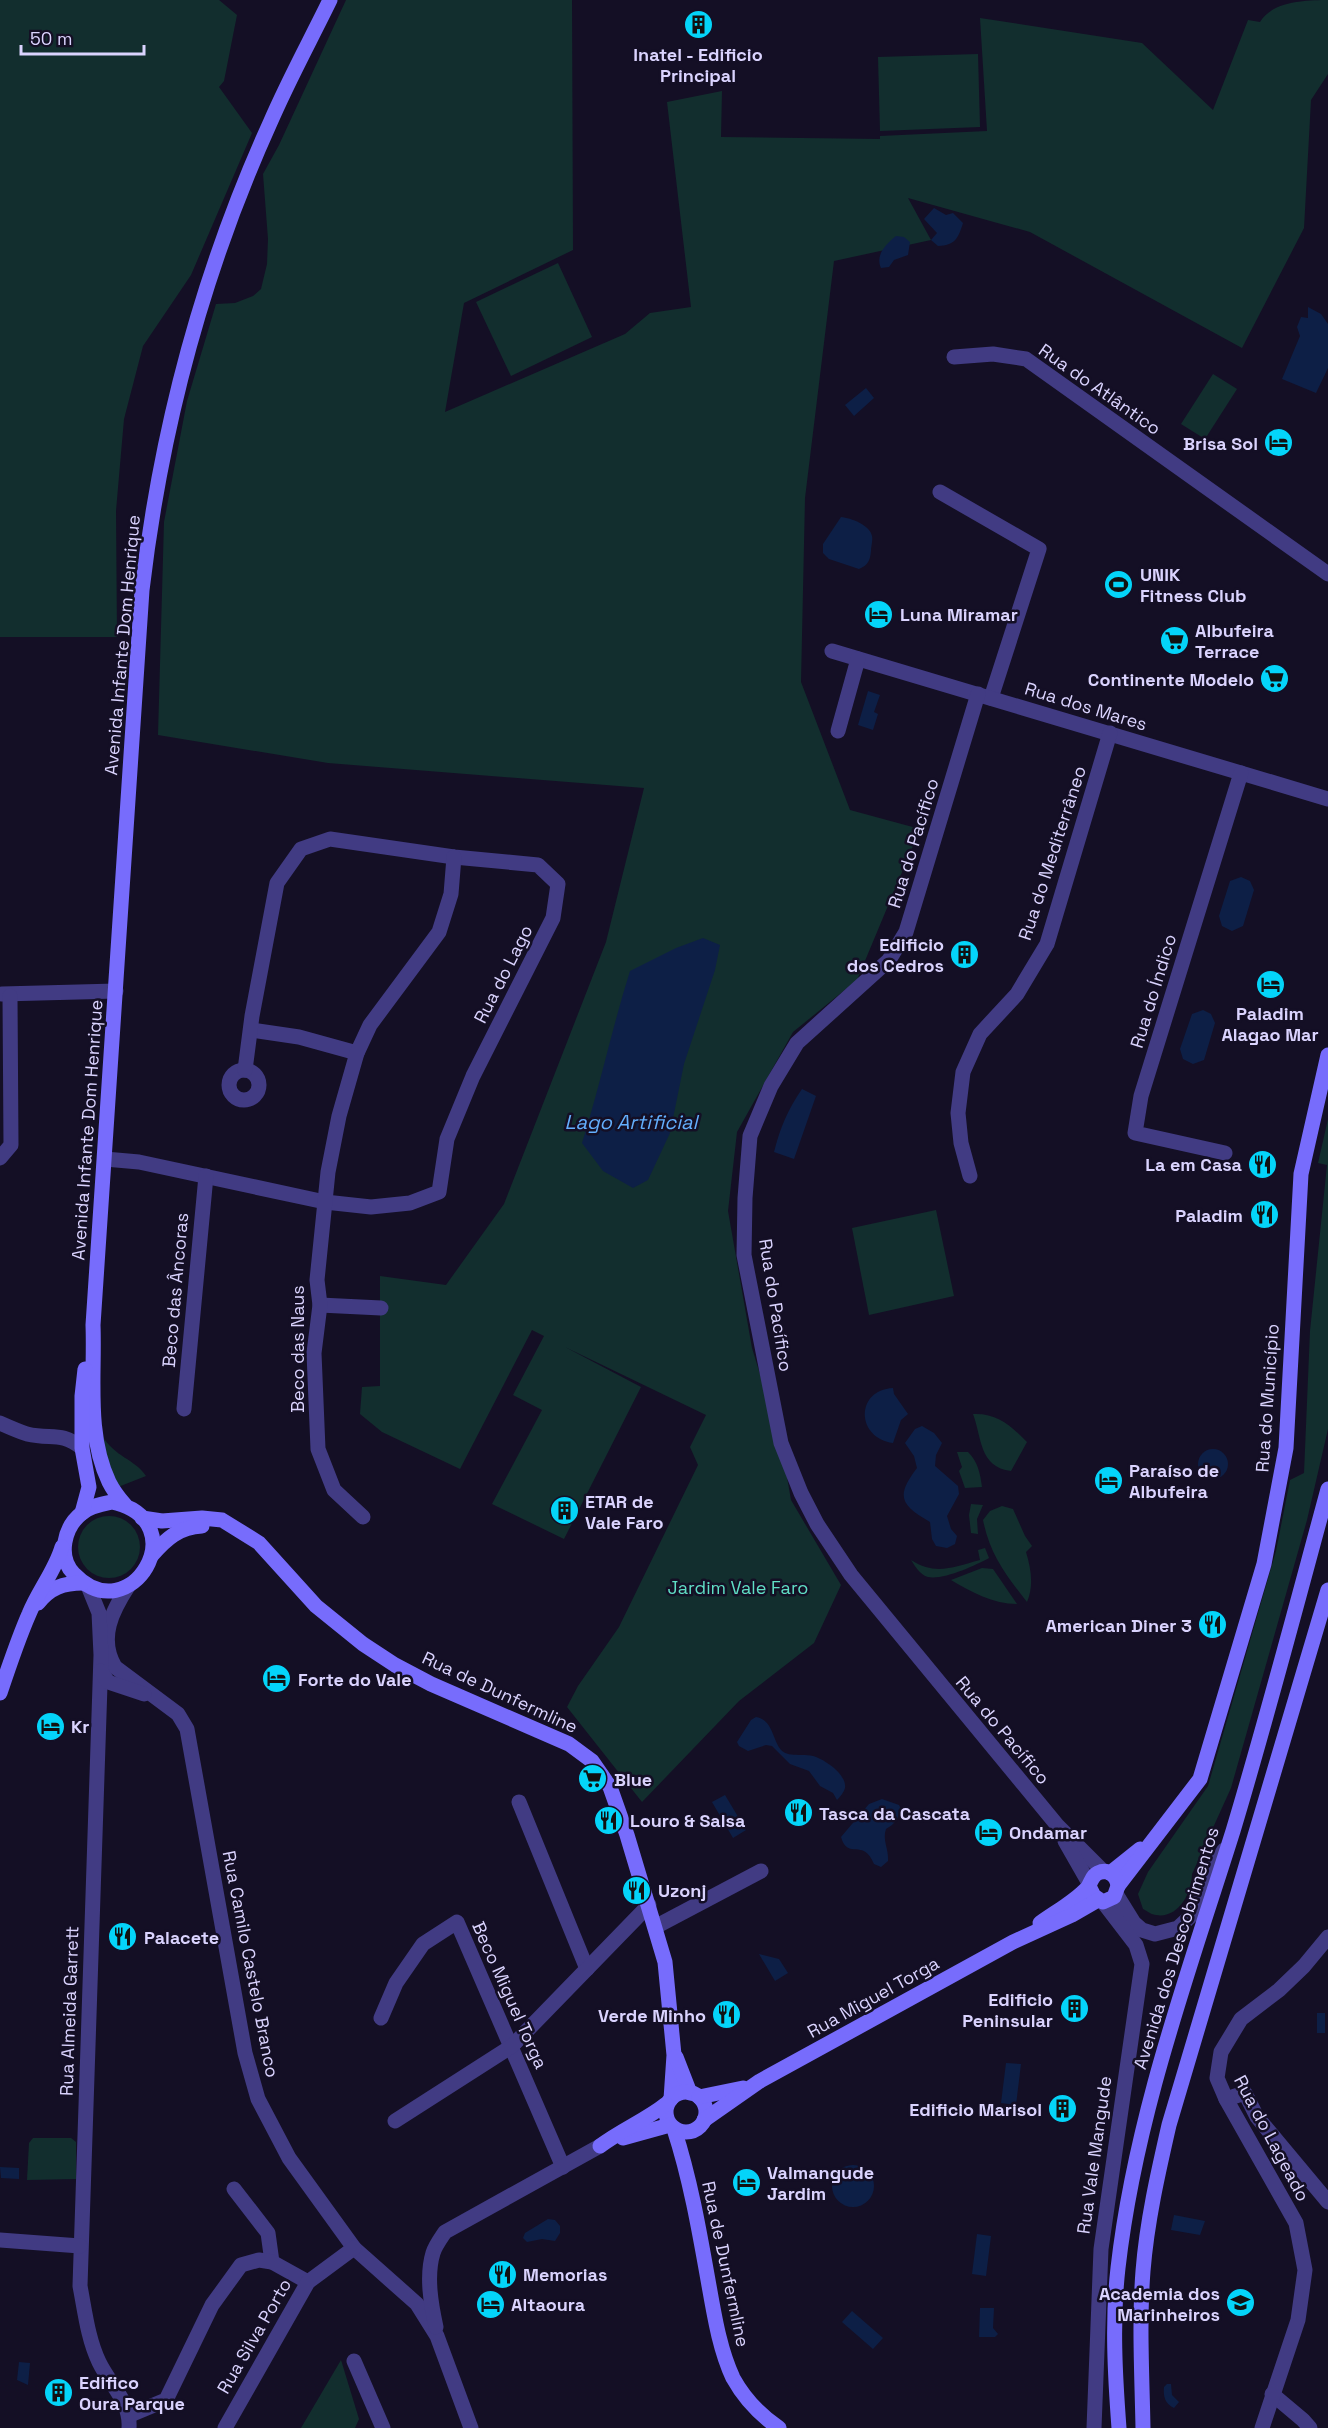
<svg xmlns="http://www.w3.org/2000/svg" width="1328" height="2428" font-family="'Space Grotesk',sans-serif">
	<rect width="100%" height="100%" fill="#140f25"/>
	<!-- green -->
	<g fill="#122e2e">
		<path d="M0,0H219L237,15L224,81L219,87L252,133L191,275L143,346L124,419L116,511L117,637H0Z"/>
		<path d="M346,0H572L573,250L464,303L445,412L625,334L650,313L691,307L667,102L722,91L721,137L880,139V136L987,131L980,18L1142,43L1213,110L1248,20L1260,22C1272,1 1307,0 1328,0V74L1311,100L1304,228L1242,348L1030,232L908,198L931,240L834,261L805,498L801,682L850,810L920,829L857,980L793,1032L737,1132L728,1211L752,1348L781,1443L791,1500L841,1585L814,1643L739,1701L642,1802L567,1707L578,1686L619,1627L698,1465L690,1447L706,1415L565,1347L641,1387L564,1539L492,1504L542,1410L513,1395L544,1336L532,1330L460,1469L382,1432L360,1414L362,1387L380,1386V1276L446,1285L504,1204L606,942L644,788L328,763L158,735L164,522L187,401L216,304L235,303L253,296L261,289L267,264L268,239L263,174L279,145Z"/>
		<path d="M978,54L980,127L880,131L878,57Z"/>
		<path d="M558,263L592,337L511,376L476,302Z"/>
		<path d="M1213,374L1237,389L1205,439L1181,424Z"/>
		<path d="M1328,1119V1429L1307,1520L1231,1788L1192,1874C1192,1893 1178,1919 1156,1915C1152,1915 1147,1911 1143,1909L1138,1894L1148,1872L1208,1786L1276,1551L1290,1480L1304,1473L1310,1331L1327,1165L1318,1163Z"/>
		<path d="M936,1210L954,1296L869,1315L852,1228Z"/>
		<path d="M973,1414C998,1413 1011,1426 1027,1442L1011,1471C979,1467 982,1438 973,1414Z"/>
		<path d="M102,1435C114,1457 135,1459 146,1476L118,1487L113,1480Z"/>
		<path d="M957,1452H968C978,1462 980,1473 982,1487L965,1488L959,1471L962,1467Z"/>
		<path d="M971,1504L983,1505L977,1519L978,1534L971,1533L969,1515Z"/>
		<path d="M1002,1506L1013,1509L1025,1536L1032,1546L1026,1552C1031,1569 1034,1585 1027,1602C1006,1575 990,1555 983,1520L990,1511Z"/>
		<circle cx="109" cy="1547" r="31"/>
		<path d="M985,1548L989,1558C974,1566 944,1580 928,1577C920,1575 915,1566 911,1560C936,1576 953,1567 980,1560L978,1550Z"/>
		<path d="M982,1568L993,1569L1017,1604C993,1604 971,1592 951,1580Z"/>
		<path d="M33,2138H71L76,2142V2179L27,2180L29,2143Z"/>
		<path d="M341,2360L359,2419L355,2428H301Z"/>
	</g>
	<!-- water -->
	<g fill="#0d1f46">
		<path d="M934,208L946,215L953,213L963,223C958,239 955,245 938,246L931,240L937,233L924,219Z"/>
		<path d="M896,236L904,237L910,242L908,255L894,260L889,267L881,268C875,255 886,244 896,236Z"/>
		<path d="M1308,307L1321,314L1328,324V368L1316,393L1282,379L1300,336L1297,327L1301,317L1308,318Z"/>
		<path d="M866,388L874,398L854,416L845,405Z"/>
		<path d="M841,517C851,518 870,525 872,536C873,540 871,547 871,551C870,561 868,565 859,569L829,559L823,553V544Z"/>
		<path d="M868,691L880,695L874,712L878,714L873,730L858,725Z"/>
		<path d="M1241,877L1250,881L1254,890L1243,926L1232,931L1222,926L1219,916L1230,881Z"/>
		<path d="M703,938L720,945L715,970L684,1064L670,1133L648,1180L633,1188L603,1171L582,1143C600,1086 612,1028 630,971L676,948Z"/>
		<path d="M1203,1010L1211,1014L1215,1023L1204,1060L1193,1064L1183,1059L1180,1049L1192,1014Z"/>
		<path d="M802,1089L816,1096L794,1159L774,1152C780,1128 788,1109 802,1089Z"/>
		<path d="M893,1388L894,1394L908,1414L901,1420L893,1443C856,1438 855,1390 893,1388Z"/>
		<path d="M922,1426L934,1433L942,1443L936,1455L935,1466L958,1486L959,1494L947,1516L951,1529L957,1536L955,1544L947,1548L936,1546L932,1539L930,1522C901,1505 895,1497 917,1468L914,1456L905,1443L915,1429Z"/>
		<circle cx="1213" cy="1464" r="15"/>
		<path d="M756,1717C773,1720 772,1739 781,1750C789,1758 803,1753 813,1756C824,1759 847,1774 845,1788C844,1792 840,1797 837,1800L833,1793L820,1786L809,1771L790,1764L772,1746L766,1745L748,1751L739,1746L737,1742L751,1720Z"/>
		<path d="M725,1795L746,1830L733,1838L712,1802Z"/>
		<path d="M882,1799L899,1805L901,1809C898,1819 895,1824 886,1829C882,1840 889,1849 888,1861L881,1867L874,1864C863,1837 848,1861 841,1837L869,1804Z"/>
		<path d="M759,1954L779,1959L788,1973L775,1981Z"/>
		<rect x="1317" y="2013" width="8" height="20"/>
		<path d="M1006,2063L1021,2064L1016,2105L1001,2103Z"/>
		<circle cx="853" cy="2186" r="21"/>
		<path d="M0,2167L19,2168V2179L1,2178Z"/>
		<path d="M1174,2215L1205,2221L1200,2235L1171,2230Z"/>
		<path d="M548,2219L555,2220L560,2226V2233L555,2241L542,2239L527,2242L523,2238L525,2233Z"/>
		<path d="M977,2234L991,2236L986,2276L972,2274Z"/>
		<path d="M980,2308H994L993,2328L998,2334L995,2337H979Z"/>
		<path d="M852,2311L883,2338L873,2349L842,2322Z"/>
		<path d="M19,2362L30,2363L28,2385L17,2380Z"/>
		<path d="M1167,2384H1171L1172,2395L1179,2402L1174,2408C1165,2404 1163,2396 1164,2387Z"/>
	</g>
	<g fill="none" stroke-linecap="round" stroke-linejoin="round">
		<!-- street -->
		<g stroke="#413b83" stroke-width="15">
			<path d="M954,357L993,354L1026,359L1328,574"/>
			<path d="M940,492L1039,549L991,698"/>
			<path d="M832,651L1328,799"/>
			<path d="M978,694L906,932L889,960L797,1043L771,1086L750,1136L745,1198L744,1255L781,1443L801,1493L817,1524L851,1575L1057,1825L1104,1872"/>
			<path d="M838,731L858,659"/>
			<path d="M2,994L116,991"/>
			<path d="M251,1030L299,1037L357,1053"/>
			<circle cx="244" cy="1085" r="15"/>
			<path d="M1225,1153L1135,1133L1141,1096L1241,773"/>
			<path d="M0,1158L11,1145L10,996"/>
			<path d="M105,1159L139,1162L325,1202L371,1207L410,1203L439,1192L447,1139L473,1076L553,918L558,884L538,865L454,857L330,839L301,849L277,883L252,1016L245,1070"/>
			<path d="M970,1176L961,1143L958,1113L963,1072L980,1034L1017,994L1047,944L1110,733"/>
			<path d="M320,1305L381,1308"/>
			<path d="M184,1409L206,1176"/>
			<path d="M0,1423C9,1427 18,1431 27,1434C52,1440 60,1431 82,1448"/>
			<path d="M363,1517L334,1490L318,1449L314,1353L320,1305L317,1280L328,1172L339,1116L357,1053L370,1025L439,932L451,894L454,857"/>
			<path d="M129,1585C112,1611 98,1638 115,1667L178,1714L187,1729L245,2053L258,2099L289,2158L354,2248L417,2304L437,2336L471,2428"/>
			<path d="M88,1586L99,1613L101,1655L80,2286C85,2312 88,2339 99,2362C110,2385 131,2402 129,2428"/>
			<path d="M101,1671L108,1682L144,1694"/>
			<path d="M519,1802L587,1969"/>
			<path d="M1065,1841L1089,1883"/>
			<path d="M1116,1894L1134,1923L1142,1930L1155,1934L1178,1928L1196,1911L1208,1876L1224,1850"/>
			<path d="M655,1927L761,1871"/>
			<path d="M381,2018L396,1983L423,1944L457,1922L563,2167"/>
			<path d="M1226,2099L1245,2093L1257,2117L1328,2202"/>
			<path d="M395,2121L512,2046L649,1905"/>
			<path d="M234,2189L268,2233L272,2262"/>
			<path d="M0,2240L80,2246"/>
			<path d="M436,2327C431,2304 426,2276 433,2253C435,2246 441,2238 445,2232L600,2146"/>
			<path d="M354,2361L383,2428"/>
			<path d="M1272,2394L1303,2420L1310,2428"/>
			<path d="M130,2415L166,2400L212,2305L241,2265L259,2260L272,2262L308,2282"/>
			<path d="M225,2428L308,2282L354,2248"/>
			<path d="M1094,2428L1101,2249L1142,1964L1136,1945L1103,1902"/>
			<path d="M1262,2428L1298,2320L1305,2270L1296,2223L1226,2099L1217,2078L1221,2052L1241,2019L1279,1990L1304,1966L1328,1937"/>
		</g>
		<!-- secondary -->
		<g stroke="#776cfc" stroke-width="15">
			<path d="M112,1502C198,1521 130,1633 74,1574C57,1557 64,1527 82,1513C90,1506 102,1504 112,1502Z"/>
			<path d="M125,1505C119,1498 113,1490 109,1482C86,1434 95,1376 93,1325L142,590C161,429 203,271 270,123C288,81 310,41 330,0"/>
			<path d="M82,1513L89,1487L82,1448V1396L85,1369"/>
			<path d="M142,1518L162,1521L202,1518L222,1520L259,1543L316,1606L363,1644L395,1665L431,1684L569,1744L592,1761L610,1787L627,1835L665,1962L674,2055L671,2099"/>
			<path d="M152,1555C166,1539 179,1527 202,1526"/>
			<path d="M38,1603C50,1588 63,1583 83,1583"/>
			<path d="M0,1693C9,1666 18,1639 29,1614C38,1591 55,1571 62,1547"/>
			<path d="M1110,1873L1140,1849"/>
			<path d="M1118,1886L1200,1779L1264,1564L1286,1448L1301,1174L1328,1055"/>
			<path d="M1040,1923C1055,1912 1074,1902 1087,1888C1091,1884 1091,1876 1098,1873C1108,1868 1117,1876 1118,1886L1114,1897L1103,1902L1094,1896L1089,1886"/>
			<path d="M676,2057L690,2093"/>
			<circle cx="686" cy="2112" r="20"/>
			<path d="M699,2097L743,2088"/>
			<path d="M704,2120L760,2081L1013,1942L1072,1915L1098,1900"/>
			<path d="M674,2129C690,2178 699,2229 708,2280C714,2313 719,2348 733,2378C744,2398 760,2415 779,2428"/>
			<path d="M623,2138L670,2125"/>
			<path d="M600,2146C621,2130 646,2120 666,2104"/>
			<path d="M1119,2428C1115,2375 1112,2321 1118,2268C1135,2118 1188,1974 1233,1831C1267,1718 1297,1603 1328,1489"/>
			<path d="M1143,2428C1142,2375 1139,2323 1143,2271C1147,2221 1158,2173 1169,2125L1328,1590"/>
		</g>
	</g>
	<!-- icons -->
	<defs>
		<symbol id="building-disc" viewBox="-11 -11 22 22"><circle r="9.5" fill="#04d4f9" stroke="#140f25"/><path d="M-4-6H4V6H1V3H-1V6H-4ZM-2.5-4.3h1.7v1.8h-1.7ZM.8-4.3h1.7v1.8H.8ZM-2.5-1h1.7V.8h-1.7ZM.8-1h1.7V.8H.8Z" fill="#111"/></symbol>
		<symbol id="hotel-disc" viewBox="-11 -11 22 22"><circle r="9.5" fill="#04d4f9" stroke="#140f25"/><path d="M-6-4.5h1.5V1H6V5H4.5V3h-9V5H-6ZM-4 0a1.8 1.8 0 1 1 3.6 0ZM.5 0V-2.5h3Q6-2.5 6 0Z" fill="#111"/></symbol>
		<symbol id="stadium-disc" viewBox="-11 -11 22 22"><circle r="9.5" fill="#04d4f9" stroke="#140f25"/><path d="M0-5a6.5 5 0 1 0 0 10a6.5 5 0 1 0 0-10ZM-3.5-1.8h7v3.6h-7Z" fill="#111"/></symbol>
		<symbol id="supermarket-disc" viewBox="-11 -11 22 22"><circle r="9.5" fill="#04d4f9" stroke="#140f25"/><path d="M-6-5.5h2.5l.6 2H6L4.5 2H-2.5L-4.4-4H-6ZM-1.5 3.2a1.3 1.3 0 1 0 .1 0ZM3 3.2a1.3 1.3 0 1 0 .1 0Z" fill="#111"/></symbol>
		<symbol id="restaurant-disc" viewBox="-11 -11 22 22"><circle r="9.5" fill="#04d4f9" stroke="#140f25"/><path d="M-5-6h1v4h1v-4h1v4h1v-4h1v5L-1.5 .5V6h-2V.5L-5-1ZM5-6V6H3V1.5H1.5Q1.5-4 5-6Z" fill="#111"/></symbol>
		<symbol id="school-disc" viewBox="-11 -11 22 22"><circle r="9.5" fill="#04d4f9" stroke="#140f25"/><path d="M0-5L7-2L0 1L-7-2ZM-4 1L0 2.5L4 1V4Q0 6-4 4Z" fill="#111"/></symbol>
	</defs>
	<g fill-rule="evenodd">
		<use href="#building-disc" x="682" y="8" width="33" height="33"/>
		<use href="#hotel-disc" x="1262" y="426" width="33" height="33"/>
		<use href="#stadium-disc" x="1102" y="568" width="33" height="33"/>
		<use href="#hotel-disc" x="862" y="598" width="33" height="33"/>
		<use href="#supermarket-disc" x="1158" y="624" width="33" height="33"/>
		<use href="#supermarket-disc" x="1258" y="662" width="33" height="33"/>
		<use href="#building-disc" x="948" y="938" width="33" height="33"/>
		<use href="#hotel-disc" x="1254" y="968" width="33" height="33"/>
		<use href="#restaurant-disc" x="1246" y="1148" width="33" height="33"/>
		<use href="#restaurant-disc" x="1248" y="1198" width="33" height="33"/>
		<use href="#hotel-disc" x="1092" y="1464" width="33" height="33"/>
		<use href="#building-disc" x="548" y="1494" width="33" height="33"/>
		<use href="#restaurant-disc" x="1196" y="1608" width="33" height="33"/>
		<use href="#hotel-disc" x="260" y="1662" width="33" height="33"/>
		<use href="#hotel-disc" x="34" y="1710" width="33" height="33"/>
		<use href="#supermarket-disc" x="576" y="1762" width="33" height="33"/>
		<use href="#restaurant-disc" x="782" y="1796" width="33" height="33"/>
		<use href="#restaurant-disc" x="592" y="1804" width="33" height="33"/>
		<use href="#hotel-disc" x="972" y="1816" width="33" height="33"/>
		<use href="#restaurant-disc" x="620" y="1874" width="33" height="33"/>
		<use href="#restaurant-disc" x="106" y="1920" width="33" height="33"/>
		<use href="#building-disc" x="1058" y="1992" width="33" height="33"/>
		<use href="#restaurant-disc" x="710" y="1998" width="33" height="33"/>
		<use href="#building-disc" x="1046" y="2092" width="33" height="33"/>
		<use href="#hotel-disc" x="730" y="2166" width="33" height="33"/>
		<use href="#restaurant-disc" x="486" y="2258" width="33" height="33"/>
		<use href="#school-disc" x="1224" y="2286" width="33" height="33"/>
		<use href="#hotel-disc" x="474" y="2288" width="33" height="33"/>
		<use href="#building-disc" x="42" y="2376" width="33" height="33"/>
	</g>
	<g text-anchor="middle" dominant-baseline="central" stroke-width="5" stroke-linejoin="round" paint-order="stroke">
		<!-- poi labels -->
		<g font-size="18" font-weight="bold" fill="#dad3fe" stroke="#140f25" text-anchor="start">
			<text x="698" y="54" text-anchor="middle">Inatel - Edificio<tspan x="698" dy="21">Principal</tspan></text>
			<text x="1258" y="443" text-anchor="end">Brisa Sol</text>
			<text x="1140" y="574">UNIK<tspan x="1140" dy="21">Fitness Club</tspan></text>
			<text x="900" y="614">Luna Miramar</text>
			<text x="1195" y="630">Albufeira<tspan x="1195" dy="21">Terrace</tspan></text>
			<text x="1254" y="679" text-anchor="end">Continente Modelo</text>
			<text x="944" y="944" text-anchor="end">Edificio<tspan x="944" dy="21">dos Cedros</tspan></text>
			<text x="1270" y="1013" text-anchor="middle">Paladim<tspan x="1270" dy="21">Alagao Mar</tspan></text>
			<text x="1242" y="1164" text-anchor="end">La em Casa</text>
			<text x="1243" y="1215" text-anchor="end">Paladim</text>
			<text x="1129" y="1470">Paraíso de<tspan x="1129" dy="21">Albufeira</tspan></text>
			<text x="585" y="1501">ETAR de<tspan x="585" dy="21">Vale Faro</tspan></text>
			<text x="1192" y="1625" text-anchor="end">American Diner 3</text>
			<text x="298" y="1679">Forte do Vale</text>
			<text x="71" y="1726">Kr</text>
			<text x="614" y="1779">Blue</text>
			<text x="819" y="1813">Tasca da Cascata</text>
			<text x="630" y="1820">Louro &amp; Salsa</text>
			<text x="1009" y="1832">Ondamar</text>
			<text x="658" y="1890">Uzonj</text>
			<text x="144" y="1937">Palacete</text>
			<text x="1053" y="1999" text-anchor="end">Edificio<tspan x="1053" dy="21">Peninsular</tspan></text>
			<text x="706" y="2015" text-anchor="end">Verde Minho</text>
			<text x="1042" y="2109" text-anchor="end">Edificio Marisol</text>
			<text x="767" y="2172">Valmangude<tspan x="767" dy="21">Jardim</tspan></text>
			<text x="523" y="2274">Memorias</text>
			<text x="1220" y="2293" text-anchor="end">Academia dos<tspan x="1220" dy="21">Marinheiros</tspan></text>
			<text x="511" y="2304">Altaoura</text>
			<text x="79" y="2382">Edifico<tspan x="79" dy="21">Oura Parque</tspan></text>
		</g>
		<!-- street labels -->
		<g font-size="18" fill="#dad3fe" stroke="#140f25">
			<text transform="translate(1100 389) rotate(35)">Rua do Atlântico</text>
			<text transform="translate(122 645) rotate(-85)">Avenida Infante Dom Henrique</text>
			<text transform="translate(1086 706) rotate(17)">Rua dos Mares</text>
			<text transform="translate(913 843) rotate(-73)">Rua do Pacífico</text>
			<text transform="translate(1052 853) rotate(-72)">Rua do Mediterrâneo</text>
			<text transform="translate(503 974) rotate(-63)">Rua do Lago</text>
			<text transform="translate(1153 991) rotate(-73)">Rua do Índico</text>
			<text transform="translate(87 1130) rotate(-86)">Avenida Infante Dom Henrique</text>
			<text transform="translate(175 1290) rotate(-85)">Beco das Âncoras</text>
			<text transform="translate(776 1305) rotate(81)">Rua do Pacífico</text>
			<text transform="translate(297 1349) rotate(-90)">Beco das Naus</text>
			<text transform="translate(1267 1398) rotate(-86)">Rua do Município</text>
			<text transform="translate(500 1692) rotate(25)">Rua de Dunfermline</text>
			<text transform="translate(1003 1730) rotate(50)">Rua do Pacífico</text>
			<text transform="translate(1176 1948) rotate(-73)">Avenida dos Descobrimentos</text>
			<text transform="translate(251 1964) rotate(79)">Rua Camilo Castelo Branco</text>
			<text transform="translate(510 1995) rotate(66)">Beco Miguel Torga</text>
			<text transform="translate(873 1997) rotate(-29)">Rua Miguel Torga</text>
			<text transform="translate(69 2011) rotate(-88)">Rua Almeida Garrett</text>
			<text transform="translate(1272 2138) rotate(62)">Rua do Lageado</text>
			<text transform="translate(1094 2155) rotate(-82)">Rua Vale Mangude</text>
			<text transform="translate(726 2264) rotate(78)">Rua de Dunfermline</text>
			<text transform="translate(254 2336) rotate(-60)">Rua Silva Porto</text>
		</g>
		<!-- park labels -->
		<g font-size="18" fill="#60dec5" stroke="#140f25">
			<text x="738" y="1587">Jardim Vale Faro</text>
		</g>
		<!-- water labels -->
		<g font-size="20" font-style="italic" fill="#63aefc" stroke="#140f25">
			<text x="631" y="1122">Lago Artificial</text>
		</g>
	</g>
	<!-- scale -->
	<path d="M21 45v9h123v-9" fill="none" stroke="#dad3fe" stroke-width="3"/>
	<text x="30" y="45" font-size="18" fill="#dad3fe" stroke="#140f25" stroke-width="4.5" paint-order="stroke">50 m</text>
</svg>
